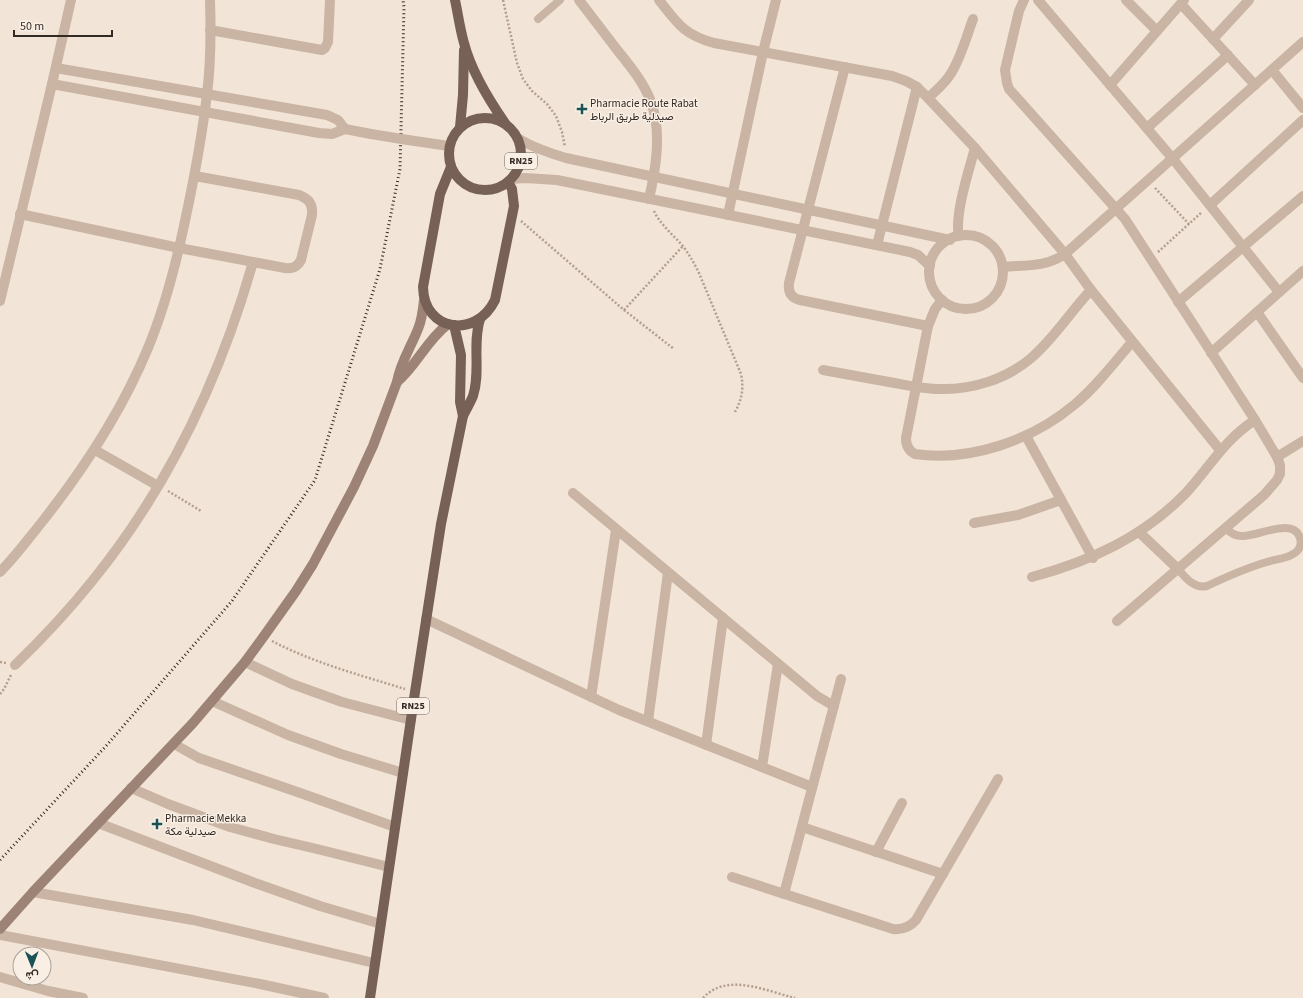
<svg xmlns="http://www.w3.org/2000/svg" width="1303" height="998" font-family="'Source Sans 3',Vazirmatn,sans-serif">
	<rect width="100%" height="100%" fill="#f2e5d7"/>
	<g fill="none" stroke-linecap="round" stroke-linejoin="round">
		<!-- path -->
		<g stroke="#b59e8e" stroke-width="2.5" stroke-dasharray="2 2" stroke-linecap="butt">
			<path d="M503,0L517,63L523,79L532,91L547,104L556,116L562,132L565,147"/>
			<path d="M1155,188L1189,224"/>
			<path d="M654,211C660,224 672,234 682,245C689,254 694,263 699,273L741,374C744,388 742,399 735,412"/>
			<path d="M521,221L624,310L674,349"/>
			<path d="M1158,252L1202,212"/>
			<path d="M624,310L683,246"/>
			<path d="M168,491L201,511"/>
			<path d="M272,641C314,663 360,675 405,689"/>
			<path d="M0,662L6,663"/>
			<path d="M0,694L4,689L11,675"/>
			<path d="M703,998C727,972 766,991 795,998"/>
		</g>
		<!-- service -->
		<g stroke="#cab4a3" stroke-width="8">
			<path d="M538,19L560,0"/>
			<path d="M1178,569C1186,578 1194,589 1207,586C1226,577 1246,568 1267,562C1275,559 1286,559 1293,554C1299,551 1302,545 1300,538C1294,516 1257,537 1242,536C1235,536 1230,533 1226,528"/>
		</g>
		<!-- minor -->
		<g stroke="#cab4a3" stroke-width="10">
			<path d="M579,0C592,17 605,34 618,51C631,67 644,83 651,102C662,132 656,168 649,199"/>
			<path d="M659,0C677,23 684,35 714,43L892,76L906,81L917,87L928,98L975,148L1065,254L1091,290L1220,450"/>
			<path d="M1024,0L1019,11L1005,70L1007,83L1009,89L1125,219L1255,420L1277,457L1280,465V474L1277,480L1264,495L1117,621"/>
			<path d="M1038,0L1173,159L1279,292"/>
			<path d="M1126,0L1157,31"/>
			<path d="M1181,4L1255,85"/>
			<path d="M210,30L322,50L325,48L328,42L330,0"/>
			<path d="M1213,39L1249,0"/>
			<path d="M845,67L789,283C788,292 791,298 800,300L928,326"/>
			<path d="M56,68L327,115L338,120L345,129"/>
			<path d="M1272,70L1303,108"/>
			<path d="M52,84L319,133L332,134L345,129L371,134"/>
			<path d="M1110,85L1184,0"/>
			<path d="M928,98C936,91 944,84 950,75C961,58 966,38 973,19"/>
			<path d="M1147,128L1228,55"/>
			<path d="M519,139C534,148 549,153 566,158L950,240"/>
			<path d="M408,140L449,146"/>
			<path d="M511,179L525,178L557,180L910,252L918,255L930,266"/>
			<path d="M1210,205L1303,120"/>
			<path d="M20,214L179,248L285,268C293,269 297,267 301,260L312,215C313,204 309,199 299,195L195,176"/>
			<path d="M728,215L763,52L776,0"/>
			<circle cx="966" cy="272" r="37"/>
			<path d="M959,236C954,216 969,170 975,148"/>
			<path d="M877,245L917,87"/>
			<path d="M1003,267C1025,265 1047,267 1065,254L1303,42"/>
			<path d="M942,300L935,309L928,326L906,438C906,446 909,451 915,454C971,462 1032,440 1074,405C1096,387 1113,364 1132,342"/>
			<path d="M0,301L52,84L71,0"/>
			<path d="M1178,302L1303,196"/>
			<path d="M1257,312L1303,378"/>
			<path d="M1211,353L1303,271"/>
			<path d="M823,370C845,374 867,378 889,382C906,385 923,389 940,389C972,390 1006,379 1030,359C1054,339 1070,312 1091,290"/>
			<path d="M1026,436L1093,558"/>
			<path d="M95,450L158,486"/>
			<path d="M1277,457L1303,441"/>
			<path d="M573,493L817,696L834,706"/>
			<path d="M974,523L1018,515L1061,500"/>
			<path d="M1139,532L1178,569"/>
			<path d="M0,572C14,558 26,542 38,527C82,472 121,413 148,348C165,307 176,264 185,221C194,179 202,137 207,94C211,63 211,31 210,0"/>
			<path d="M1032,577C1091,561 1143,537 1186,493C1209,468 1225,439 1255,420"/>
			<path d="M426,619L619,710L812,787"/>
			<path d="M245,662L292,684L342,702L411,720"/>
			<path d="M15,665C43,638 69,610 93,580C169,486 220,378 253,262"/>
			<path d="M591,697L616,530"/>
			<path d="M212,701L288,735L341,754L403,773"/>
			<path d="M648,721L668,573"/>
			<path d="M174,744L199,758L228,768L306,795L395,827"/>
			<path d="M706,745L723,618"/>
			<path d="M762,767L778,664"/>
			<path d="M131,788L168,804L230,827L274,839L317,849L389,867"/>
			<path d="M98,823L255,883L320,906L381,924"/>
			<path d="M802,827L943,874"/>
			<path d="M876,852L902,803"/>
			<path d="M732,877L893,929C902,930 909,928 916,920L998,779"/>
			<path d="M33,892L193,920L374,963"/>
			<path d="M784,894L841,679"/>
			<path d="M0,935L260,984L324,998"/>
			<path d="M0,977L48,991L83,998"/>
		</g>
		<!-- secondary -->
		<g stroke="#9d8375" stroke-width="10">
			<path d="M397,382C417,365 426,341 448,324"/>
			<path d="M0,929L33,892L193,723L245,662L264,636L296,591L313,564L354,487L373,446L397,382C400,363 411,347 418,329C422,320 423,310 424,300"/>
		</g>
		<!-- primary -->
		<g stroke="#776156" stroke-width="10">
			<path d="M455,0C458,14 460,29 464,43C471,70 489,100 505,123"/>
			<circle cx="485" cy="154" r="36"/>
			<path d="M460,127L463,95L464,50"/>
			<path d="M451,167L440,194L423,287C424,332 476,339 495,300L514,206L512,189L508,182"/>
			<path d="M454,325L461,355L460,402L463,416"/>
			<path d="M370,998L415,692L441,524L463,416C466,410 470,403 473,396C481,372 472,344 480,319"/>
		</g>
		<!-- rail -->
		<path stroke="#342a25" stroke-width="3" stroke-dasharray="1 3" stroke-linecap="butt" d="M0,860L106,746L232,601L315,480L380,269L400,169L404,7L403,0"/>
		<!-- minor-bridge -->
		<path stroke="#cab4a3" stroke-width="10" d="M371,134L408,140"/>
	</g>
	<!-- markers -->
	<g fill="#1a5357" stroke="#f9efe4" stroke-width="1.5">
		<path d="M580 103h4v4h4v4h-4v4h-4v-4h-4v-4h4z"/>
		<path d="M155 818h4v4h4v4h-4v4h-4v-4h-4v-4h4z"/>
	</g>
	<g text-anchor="middle" dominant-baseline="central" stroke-width="3" stroke-linejoin="round" paint-order="stroke">
		<!-- shield labels -->
		<g fill="#f9efe4" stroke="#6f655e" stroke-width="1">
			<rect x="505" y="153" width="32" height="16" rx="3"/>
			<rect x="397" y="698" width="32" height="16" rx="3"/>
		</g>
		<g font-size="10" font-weight="bold" fill="#342a25">
			<text x="521" y="161">RN25</text>
			<text x="413" y="706">RN25</text>
		</g>
		<!-- poi labels -->
		<g font-size="11" fill="#342a25" stroke="#f9efe4" text-anchor="start">
			<text x="590" y="103">Pharmacie Route Rabat<tspan x="590" dy="13">صيدلية طريق الرباط</tspan></text>
			<text x="165" y="818">Pharmacie Mekka<tspan x="165" dy="13">صيدلية مكة</tspan></text>
		</g>
	</g>
	<!-- north arrow -->
	<g transform="translate(32 966) rotate(179)"><circle r="19" fill="#f9efe4" stroke="#aaa098"/>
	<path d="M0-3L7 15L0 10L-7 15Z" fill="#1a5357"/>
	<text y="-6" font-size="11" font-weight="bold" text-anchor="middle" fill="#342a25">ش</text>
	</g>
	<!-- scale -->
	<path d="M14 30v6h98v-6" fill="none" stroke="#342a25" stroke-width="2"/>
	<text x="20" y="30" font-size="12" fill="#342a25" stroke="#f9efe4" stroke-width="3" paint-order="stroke">50 m</text>
</svg>
